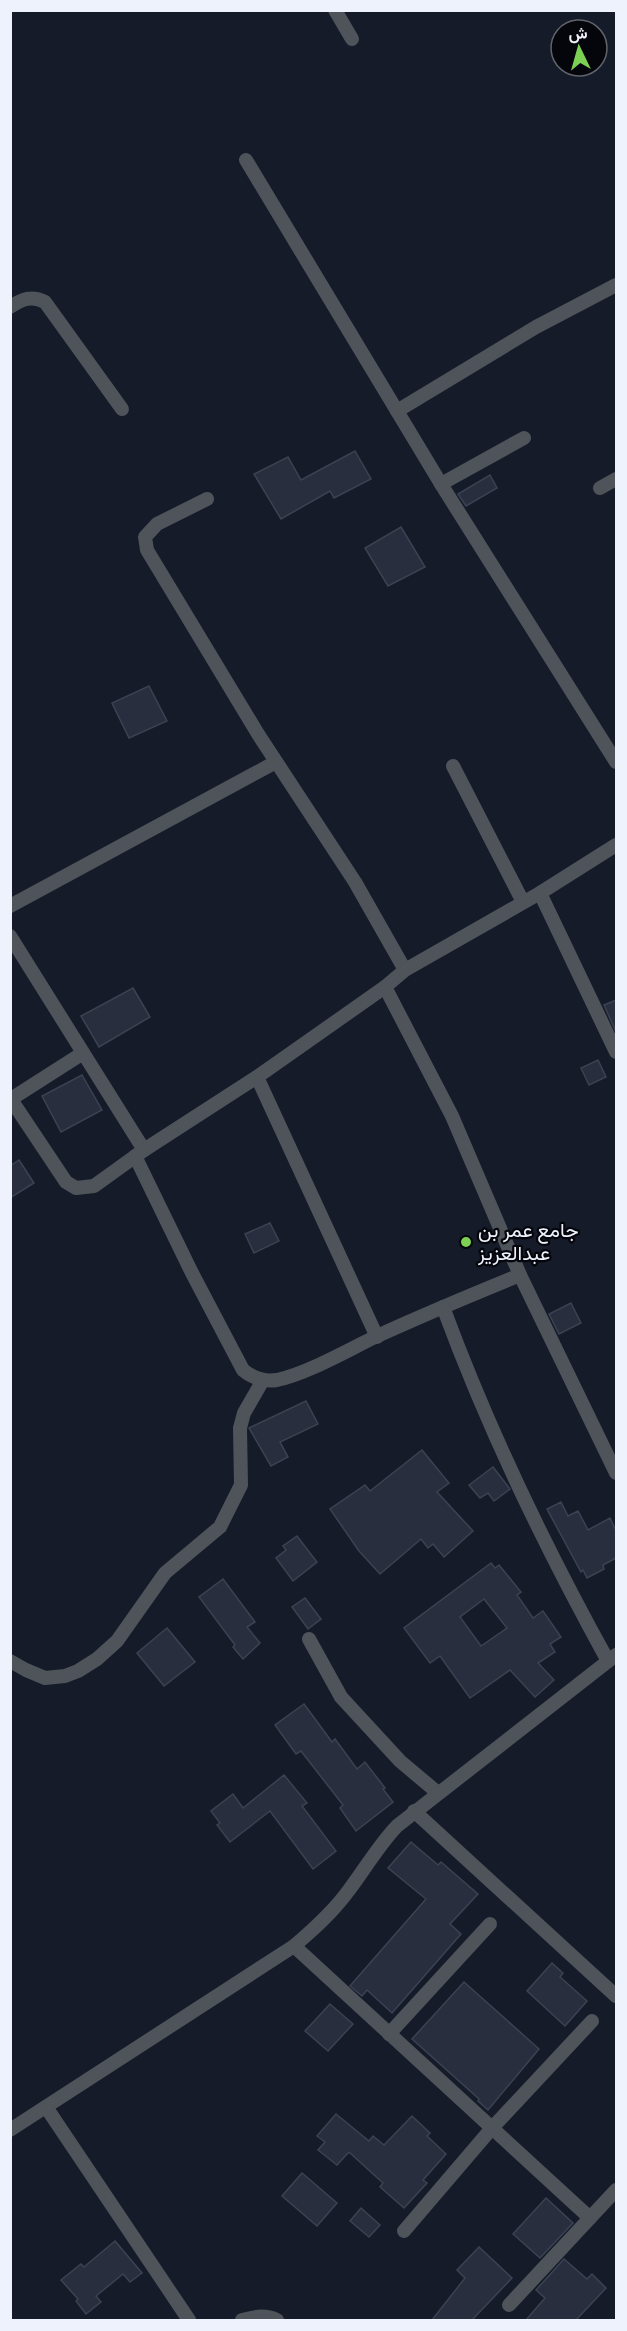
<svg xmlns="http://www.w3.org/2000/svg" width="627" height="2331" font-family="'Source Serif 4',Vazirmatn,serif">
	<rect width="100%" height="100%" fill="#151b29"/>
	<!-- building -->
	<g fill="#282e3d" stroke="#3b4252" stroke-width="1.5" fill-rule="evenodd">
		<path d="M355,451L371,479L334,498L330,491L281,519L254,474L288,457L301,480Z"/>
		<path d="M490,475L497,488L466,506L458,494Z"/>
		<path d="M401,527L425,567L388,586L365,548Z"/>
		<path d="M149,686L167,721L129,738L112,703Z"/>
		<path d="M133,988L150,1017L99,1047L81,1016Z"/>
		<path d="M616,1000V1032L604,1005Z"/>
		<path d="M598,1060L606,1077L589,1085L581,1068Z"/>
		<path d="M82,1075L102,1110L61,1132L42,1096Z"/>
		<path d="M19,1160L34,1183L10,1198V1166Z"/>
		<path d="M270,1223L279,1241L254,1253L245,1234Z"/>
		<path d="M571,1303L581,1323L559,1334L549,1314Z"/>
		<path d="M306,1401L318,1424L280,1442L288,1457L271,1466L249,1428Z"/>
		<path d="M422,1450L449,1483L437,1492L473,1531L444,1557L433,1544L428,1548L421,1539L380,1574L359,1551L330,1509L365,1485L370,1491Z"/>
		<path d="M493,1467L510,1489L494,1501L488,1493L480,1498L469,1485Z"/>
		<path d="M561,1502L568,1516L578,1511L588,1530L610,1518L616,1531V1558L603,1565L604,1569L587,1578L583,1570L581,1572L547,1509Z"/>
		<path d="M297,1536L317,1562L293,1581L276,1558L286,1550L283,1546Z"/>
		<path d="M491,1563L495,1568L499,1565L521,1592L517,1595L533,1618L543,1611L561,1637L550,1644L555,1652L538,1663L554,1680L535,1697L510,1670L470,1698L440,1656L430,1663L404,1628ZM484,1599L507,1628L481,1646L460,1617Z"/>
		<path d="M223,1579L255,1622L247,1627L260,1643L243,1659L233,1647L235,1645L199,1597Z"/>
		<path d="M305,1598L321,1619L308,1629L292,1607Z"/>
		<path d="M167,1628L195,1662L164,1686L137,1653Z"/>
		<path d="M304,1704L332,1742L335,1739L357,1769L365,1762L385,1788L383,1789L393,1802L356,1831L340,1808L343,1805L301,1751L296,1754L275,1725Z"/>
		<path d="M284,1775L307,1803L302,1806L336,1851L313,1869L270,1811L230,1842L217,1825L220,1823L211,1811L233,1794L243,1808Z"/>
		<path d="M411,1842L438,1865L441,1862L478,1894L450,1924L461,1934L392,2013L367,1990L362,1996L350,1986L426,1899L388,1868Z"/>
		<path d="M552,1963L563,1973L560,1977L587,2001L565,2026L527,1991Z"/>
		<path d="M464,1982L539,2049L488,2110L478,2101L479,2099L412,2039Z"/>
		<path d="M330,2004L353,2024L328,2051L305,2031Z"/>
		<path d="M336,2114L369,2141L373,2136L384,2145L412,2116L430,2133L427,2136L446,2154L423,2180L427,2183L404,2208L380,2187L383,2183L350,2153H348L337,2165L318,2150L325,2142L317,2136Z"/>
		<path d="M302,2173L337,2203L317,2226L282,2196Z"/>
		<path d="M546,2198L573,2223L540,2258L513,2234Z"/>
		<path d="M361,2208L380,2225L369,2237L350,2221Z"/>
		<path d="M115,2241L142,2273L130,2282L123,2274L96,2296L101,2302L86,2314L76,2301L78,2299L61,2280L81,2264L84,2267Z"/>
		<path d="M479,2247L512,2278L472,2320H432L465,2278L457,2270Z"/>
		<path d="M564,2259L587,2279L592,2274L606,2288L576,2320H526L545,2298L536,2290Z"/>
	</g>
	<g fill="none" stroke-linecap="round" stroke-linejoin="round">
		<!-- minor -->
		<g stroke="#4f535a" stroke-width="14">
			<path d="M335,10L352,39"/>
			<path d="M246,160L441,484L616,762"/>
			<path d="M10,307C22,299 32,295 45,302L122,409"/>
			<path d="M397,411L536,327L616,285"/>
			<path d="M441,484L524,438"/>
			<path d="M600,488L616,479"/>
			<path d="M207,499L157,524L145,537L147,550L258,734L355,882L405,970"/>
			<path d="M453,766L523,902"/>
			<path d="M540,893L616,1052"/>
			<path d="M10,906L276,762"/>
			<path d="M10,936L144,1150"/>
			<path d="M385,987L452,1116L520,1275L616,1473"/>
			<path d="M257,1077L377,1337"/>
			<path d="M10,1098L66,1182L76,1188L94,1186L144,1150L257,1077L385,987L405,970L540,893L616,845"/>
			<path d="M11,1099L83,1053"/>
			<path d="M135,1156L192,1273L243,1370C253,1378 264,1382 277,1380C308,1373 346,1351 375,1337C423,1315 471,1295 520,1275"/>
			<path d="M443,1307C488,1429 545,1547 608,1661"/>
			<path d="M309,1639L341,1697L400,1761L438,1793"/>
			<path d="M10,1661L26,1670L45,1678L65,1676L78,1671L97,1659L117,1641L165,1573L220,1527L241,1485L240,1428L244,1413L263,1380"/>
			<path d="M414,1811L616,1996"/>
			<path d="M294,1946L590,2218"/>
			<path d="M389,2034L490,1924"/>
			<path d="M46,2107L189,2320"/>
			<path d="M10,2130L294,1946C314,1929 333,1912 349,1890C365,1869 378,1846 397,1826L616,1655"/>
			<path d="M404,2231L492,2128L592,2021"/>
			<path d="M509,2305L616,2190"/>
			<path d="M242,2320C255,2317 264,2314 277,2320"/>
		</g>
	</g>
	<!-- markers -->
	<circle fill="#7cd155" stroke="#05060c" stroke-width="2" cx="466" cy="1242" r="6"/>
	<g text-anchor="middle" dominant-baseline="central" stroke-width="4.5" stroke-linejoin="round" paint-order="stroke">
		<!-- poi labels -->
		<g font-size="20" fill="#eef2fc" stroke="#05060c" text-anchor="start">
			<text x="478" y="1230">جامع عمر بن<tspan x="478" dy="23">عبدالعزيز</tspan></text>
		</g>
	</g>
	<!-- border -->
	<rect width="627" height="2331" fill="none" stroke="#eef2fc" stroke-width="24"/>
	<!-- north arrow -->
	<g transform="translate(579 48) rotate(355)"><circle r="28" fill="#05060c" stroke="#62646c" stroke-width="1.5"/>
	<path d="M0-4.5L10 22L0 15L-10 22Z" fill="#7cd155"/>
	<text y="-9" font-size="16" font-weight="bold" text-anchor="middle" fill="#eef2fc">ش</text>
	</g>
</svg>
